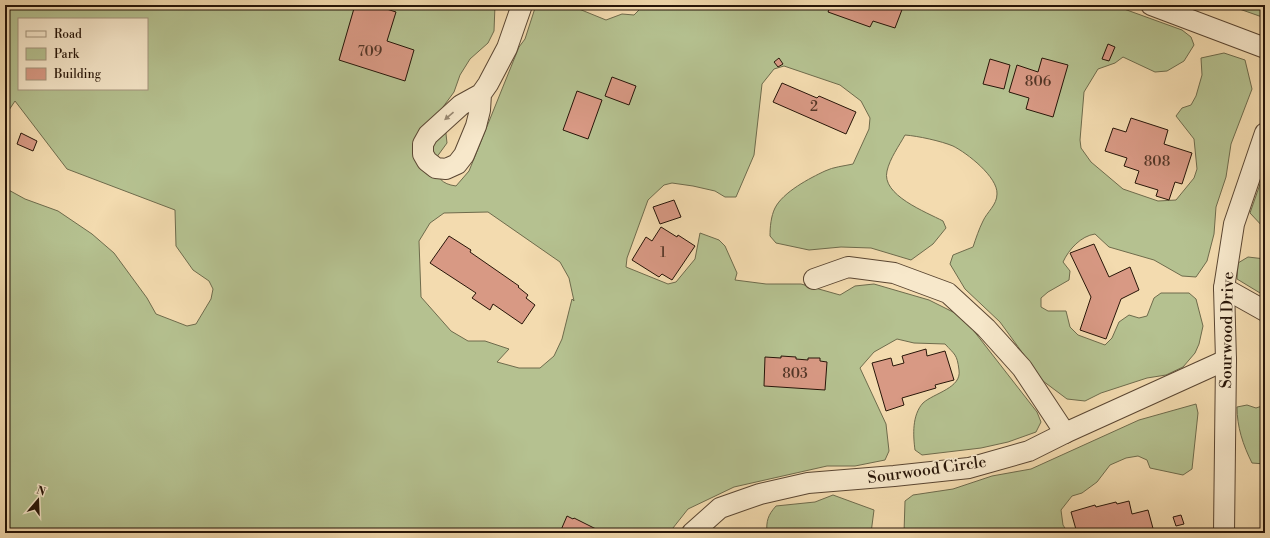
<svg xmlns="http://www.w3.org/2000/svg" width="1270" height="538" font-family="'Libre Bodoni',serif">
	<rect width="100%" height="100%" fill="#f3dbaf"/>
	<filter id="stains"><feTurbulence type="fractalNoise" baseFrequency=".005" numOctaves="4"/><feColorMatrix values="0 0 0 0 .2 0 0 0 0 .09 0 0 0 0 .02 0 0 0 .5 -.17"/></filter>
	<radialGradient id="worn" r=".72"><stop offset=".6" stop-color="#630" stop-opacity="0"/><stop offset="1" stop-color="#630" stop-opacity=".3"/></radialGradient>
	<!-- green -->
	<g fill="#b5c190" stroke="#6e6b4c" fill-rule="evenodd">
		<path d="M5,5H495L494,31L488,43L470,59L460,75L454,92L443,107L447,143L431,165C439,178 441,184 456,186L469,171L519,47L525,39L536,5H575L579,9L606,20L622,14L634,15L644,5H1113L1182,30L1191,37L1194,45L1184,61L1167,71L1155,72L1123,57L1115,63L1098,69L1084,92L1080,140L1081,148L1091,162L1123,189L1158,201L1176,200L1194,178L1197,169L1194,139L1176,116L1182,108L1191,105L1196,96L1202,75L1201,58L1224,53L1245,60L1252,89L1231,144L1226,177L1216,207L1214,234L1207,261L1196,277L1182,276L1154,260L1109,247L1095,234C1081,236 1069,249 1063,262L1070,271L1069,280L1048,292L1041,298V307L1048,311H1066L1070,327L1078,335L1105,345L1112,338L1119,322L1129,315L1139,318L1147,316L1154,298L1161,293H1189L1196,299L1203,326L1199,344L1195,353L1183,367L1166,375L1147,378L1101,393L1085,401L1067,399L1043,381L1000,322L965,289L950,264L953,255L973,247C976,238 979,229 983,221C987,212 997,205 997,194C998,177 967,153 953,146C941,141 918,136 905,135C899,146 890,158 887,171C881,195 926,212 943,221L946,228L933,244L911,260L871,248L841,247L809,250L776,243L770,236C770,227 771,216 775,208C783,192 810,178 825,171C833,167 844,166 853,164L869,129L870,118L861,101L840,85L784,66L774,69L762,84L754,155L736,197H725L715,191L693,186L672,183L664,185L648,200L627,258L626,267L668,284L676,282L695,259L700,233L719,240L725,246L737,273L735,280L766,284H801L840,295L855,286L874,284L929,300L963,317L1037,412L1041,422L1036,432L1008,442L981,448L922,455L915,450C913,435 912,415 923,403C934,393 962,388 959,370C957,354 955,355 945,344L914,343L897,339L874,352L860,368L886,424L889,451L885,460L855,466H827L734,487L688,509L669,533H5V188L25,199L58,211L92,234L114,253L147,298L156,314L187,326L196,324L211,299L213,289L209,281L193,270L176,246L175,210L67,169L15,101L5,116ZM19,19H147V89H19ZM488,212L560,262L569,278L574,301L572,299L562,339L554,356L540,368H519L497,362L509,349L485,341H468L451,331L421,297L419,241L430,223L444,213Z"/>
		<path d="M1228,5H1265V18Z"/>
		<path d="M1265,170V229L1250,213Z"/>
		<path d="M1248,257L1265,259V296L1237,279L1238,263Z"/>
		<path d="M1196,404L1198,413L1192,469L1183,475L1150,468L1147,460L1138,456L1126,458L1110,465L1097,482L1082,493L1072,496L1061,510L1063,525L1068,533H904L905,501L913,495L953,489L992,476L1031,469L1139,420Z"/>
		<path d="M1247,405L1256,408L1265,405V464L1252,463C1243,445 1237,427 1237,407Z"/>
		<path d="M833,495L874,510L871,533H767C766,521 768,515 776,506L815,502Z"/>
	</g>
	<!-- building -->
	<g fill="#d89984" stroke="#271508">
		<path d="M355,5H374L396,12L387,41L414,50L405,81L339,60Z"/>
		<path d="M831,5H897L903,7L895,28L873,21L870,27L828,12Z"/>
		<path d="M1108,44L1115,47L1109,61L1102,59Z"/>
		<path d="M779,58L783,64L778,67L774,62Z"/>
		<path d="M1042,58L1068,65L1053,117L1026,109L1029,98L1009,92L1017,65L1038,72Z"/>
		<path d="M990,59L1010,65L1004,89L983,84Z"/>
		<path d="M612,77L636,86L629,105L605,96Z"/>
		<path d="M782,83L817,98L819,96L856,112L846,134L773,102Z"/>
		<path d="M577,91L602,100L588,139L563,130Z"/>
		<path d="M1131,118L1168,130L1164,144L1192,153L1182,184L1175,182L1169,200L1156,196L1158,190L1135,183L1139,171L1124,166L1127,158L1105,151L1113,128L1126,132Z"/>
		<path d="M21,133L37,141L33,151L17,144Z"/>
		<path d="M674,200L681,217L660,224L653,207Z"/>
		<path d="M661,227L677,237L678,235L695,246L672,280L662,274L659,277L632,260L646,237L652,241Z"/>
		<path d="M449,236L471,250L470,252L519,286L518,287L528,295L526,298L535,305L522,324L493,304L490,310L472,298L476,293L430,263Z"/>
		<path d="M1094,244L1109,277L1130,267L1139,290L1121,299L1106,339L1080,330L1091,297L1070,253Z"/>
		<path d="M926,349L927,356L945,351L954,380L935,385L936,388L902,398L904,405L886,411L872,363L891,358L893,366L904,363L902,356Z"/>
		<path d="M781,356L796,357V359L808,360V358H820V361L827,362L825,390L764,386L765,357L781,358Z"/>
		<path d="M1129,501L1132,514L1148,510L1154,532L1077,533L1071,512L1095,505L1096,507L1116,502L1117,504Z"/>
		<path d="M1181,515L1184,524L1176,526L1173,517Z"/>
		<path d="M567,516L573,519L574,518L604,533H563L564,531L561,530Z"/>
	</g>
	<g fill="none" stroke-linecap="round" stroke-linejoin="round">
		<defs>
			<g id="minor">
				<path d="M1151,5L1265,48"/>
				<path d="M481,94L480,110L476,126L464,155L457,164L446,169L436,168L427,161L423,154V144L428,135L461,105L481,94L488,84L507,48L522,5"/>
				<path d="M814,279L848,267L894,273L948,293L986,328L1022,368L1065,433"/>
				<path d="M1224,288L1265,311"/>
				<path d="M692,533L720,508L760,494L808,483L894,476L969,468L1029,451L1065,433L1226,360"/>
				<path d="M1224,533L1226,360L1224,288L1234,224L1265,133"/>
			</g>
		</defs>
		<!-- minor casing -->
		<use href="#minor" stroke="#5a4632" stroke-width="22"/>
		<!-- minor -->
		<use href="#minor" stroke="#f7e8cb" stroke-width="20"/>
	</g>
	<!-- one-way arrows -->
	<defs><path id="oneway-solid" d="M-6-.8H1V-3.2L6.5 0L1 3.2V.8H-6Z"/></defs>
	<use fill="#998973" href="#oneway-solid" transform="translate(449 116) rotate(139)"/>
	<g text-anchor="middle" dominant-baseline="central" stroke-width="3.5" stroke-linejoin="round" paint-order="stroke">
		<!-- number labels -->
		<g font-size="14" fill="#533627">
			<text x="370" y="52">709</text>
			<text x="1038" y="82">806</text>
			<text x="814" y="107">2</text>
			<text x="1157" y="162">808</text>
			<text x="663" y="253">1</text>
			<text x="795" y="374">803</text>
		</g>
		<!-- street labels -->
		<g font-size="16" fill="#271508" stroke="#f7e8cb">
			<text transform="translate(1227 330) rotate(-89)">Sourwood Drive</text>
			<text transform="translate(927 470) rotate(-8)">Sourwood Circle</text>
		</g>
	</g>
	<!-- margin -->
	<rect width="1270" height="538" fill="none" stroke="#f3dbaf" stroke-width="20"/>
	<rect x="6" y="6" width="1258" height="526" fill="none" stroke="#271508" stroke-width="2"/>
	<rect x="10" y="10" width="1250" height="518" fill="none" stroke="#271508"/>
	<!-- legend -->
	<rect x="18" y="18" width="130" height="72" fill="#f7e8cb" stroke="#a4947d"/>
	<rect x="26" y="31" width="20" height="6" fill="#f7e8cb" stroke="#a4947d"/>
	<text x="54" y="38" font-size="12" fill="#271508">Road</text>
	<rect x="26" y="48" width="20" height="12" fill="#b5c190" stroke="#a4947d"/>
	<text x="54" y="58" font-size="12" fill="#271508">Park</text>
	<rect x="26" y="68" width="20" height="12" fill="#d89984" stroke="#a4947d"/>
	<text x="54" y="78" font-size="12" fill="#271508">Building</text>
	<!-- north arrow -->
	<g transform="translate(38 500) rotate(19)" stroke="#f7e8cb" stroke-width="3" paint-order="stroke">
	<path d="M0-3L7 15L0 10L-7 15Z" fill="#271508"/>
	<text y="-6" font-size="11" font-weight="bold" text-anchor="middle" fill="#271508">N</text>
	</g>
	<rect width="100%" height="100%" filter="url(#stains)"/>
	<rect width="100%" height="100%" fill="url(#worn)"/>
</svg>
